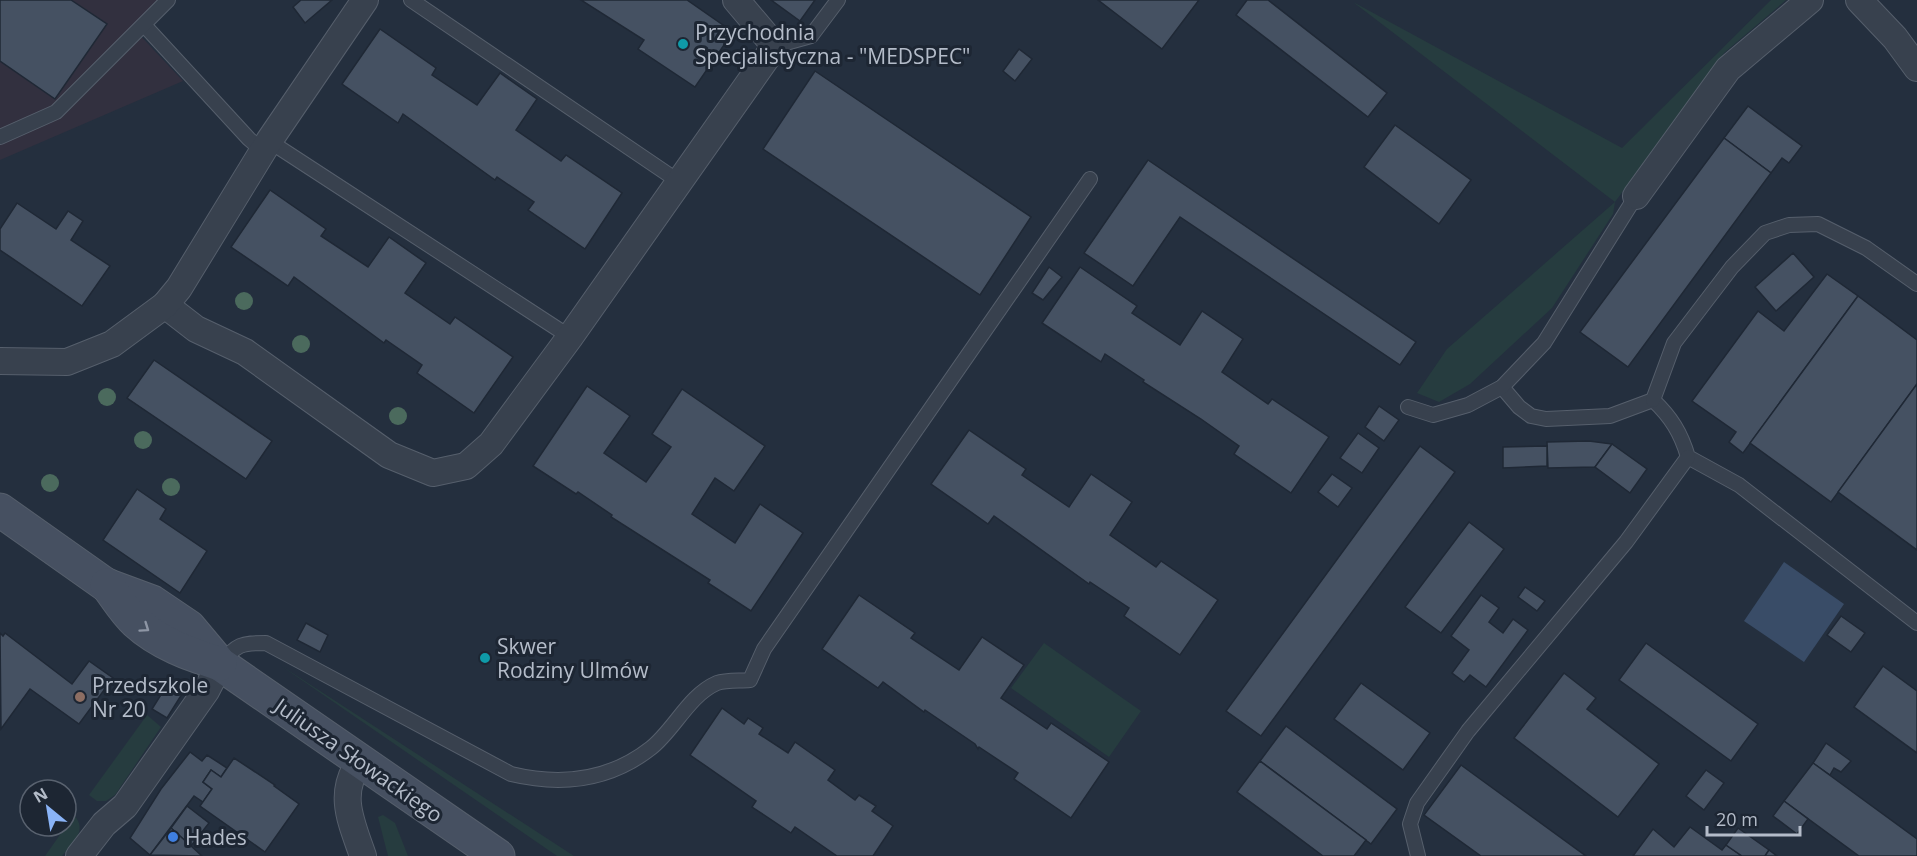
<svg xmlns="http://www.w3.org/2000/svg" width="1917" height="856" font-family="'Open Sans',sans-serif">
	<rect width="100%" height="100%" fill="#242f3e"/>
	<!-- medical -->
	<path fill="#32303f" d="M0,0H160L135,30L183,81L0,160Z"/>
	<!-- green -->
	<g fill="#263c3f">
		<path d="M1771,0H1786L1724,53L1615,202L1613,214L1552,308L1470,384L1439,402L1417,393L1447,349L1615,202L1353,2L1622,148Z"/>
		<path d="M1044,643L1141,711L1109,757L1011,688Z"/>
		<path d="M280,665L574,856H557Z"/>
		<path d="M147,715L161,727L115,795L106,801H97L89,795Z"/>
		<path d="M74,815C88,831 73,842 62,856H45Z"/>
		<path d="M383,815L395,823L408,856H388L378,817Z"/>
	</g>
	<!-- water -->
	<path fill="#394c67" d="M1784,562L1844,604L1804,662L1744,621Z"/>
	<!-- building -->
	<g fill="#455162" stroke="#1f2835" stroke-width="1.5">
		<path d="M0,0H71L107,24L55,99L0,61Z"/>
		<path d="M301,0H332L305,23L293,7Z"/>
		<path d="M581,0H687L733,32L695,87L638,49L644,40Z"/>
		<path d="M771,0H815L800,21Z"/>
		<path d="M1098,0H1199L1162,49Z"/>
		<path d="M1247,0H1268L1387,93L1368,117L1236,15Z"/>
		<path d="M380,29L436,68L432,75L477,105L500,73L537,99L516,130L561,161L566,155L622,193L585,249L528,210L534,202L497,177L495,180L403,114L398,123L342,84Z"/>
		<path d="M1019,49L1032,59L1015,81L1003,71Z"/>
		<path d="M815,71L1031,217L980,295L763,149Z"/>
		<path d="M1748,106L1802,146L1789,163L1782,158L1771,173L1724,138Z"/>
		<path d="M1395,125L1471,180L1439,224L1364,167Z"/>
		<path d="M1724,138L1771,173L1628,367L1580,332Z"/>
		<path d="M1148,160L1416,342L1400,365L1180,217L1133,286L1084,253Z"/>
		<path d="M270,190L326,229L321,236L368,267L389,237L426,263L405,293L450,324L455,317L513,357L474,413L417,373L422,365L386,340L384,343L294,277L288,286L231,247Z"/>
		<path d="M17,203L56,229L68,211L83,221L71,240L110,266L82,306L0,250V229Z"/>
		<path d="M1793,253L1814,277L1776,311L1755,287Z"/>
		<path d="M1049,267L1062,277L1043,300L1032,293Z"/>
		<path d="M1080,267L1137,306L1132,313L1180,345L1202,311L1243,339L1222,372L1268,404L1272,399L1329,437L1291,493L1234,454L1239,446L1201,419L1143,382L1144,380L1105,354L1101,362L1042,323Z"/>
		<path d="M1827,274L1858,296L1743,453L1729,442L1736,432L1692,401L1758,311L1784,331Z"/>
		<path d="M1858,296L1917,340V384L1831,502L1750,443Z"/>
		<path d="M154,360L272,441L246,479L127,398Z"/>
		<path d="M1917,384V550L1838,492Z"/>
		<path d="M587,386L630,416L604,453L646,482L671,447L652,434L682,389L765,446L734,491L715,478L692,514L735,543L760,504L803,533L751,611L708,583L710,580L611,517L612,515L578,492L576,494L533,466Z"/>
		<path d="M1379,406L1399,420L1384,441L1365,427Z"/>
		<path d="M969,430L1026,469L1022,475L1069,507L1091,474L1132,502L1110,535L1156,567L1161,561L1218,600L1180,655L1124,616L1129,608L1090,582L1089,584L994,516L988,524L931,484Z"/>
		<path d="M1358,433L1379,448L1362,473L1340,458Z"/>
		<path d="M1589,441L1612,444L1595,467L1548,468L1547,442Z"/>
		<path d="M1612,444L1647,469L1630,493L1595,467Z"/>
		<path d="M1420,446L1455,472L1261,736L1226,711Z"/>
		<path d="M1547,446V466L1503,468V447Z"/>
		<path d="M1332,474L1352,488L1338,507L1318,492Z"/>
		<path d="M137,489L166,509L160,519L207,551L180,593L103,540Z"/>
		<path d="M1469,522L1504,549L1441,633L1405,607Z"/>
		<path d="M1525,587L1545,601L1537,611L1518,597Z"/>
		<path d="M859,595L915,633L911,638L959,670L982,637L1024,665L1001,698L1047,729L1051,723L1109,762L1071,818L1014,779L1018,773L979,747L978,749L975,744L925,710L924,712L883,682L878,688L822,649Z"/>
		<path d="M1481,595L1499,608L1489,622L1503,633L1513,619L1528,630L1486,687L1470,675L1464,682L1452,673L1469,650L1451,636Z"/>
		<path d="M1841,616L1865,633L1851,652L1827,635Z"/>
		<path d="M306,623L328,635L320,652L297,640Z"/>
		<path d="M0,633L3,636L5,633L72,684L89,661L113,678L79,724L30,689L1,729Z"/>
		<path d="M1646,643L1758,724L1731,761L1619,680Z"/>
		<path d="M1883,666L1917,691V753L1854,707Z"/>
		<path d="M1564,673L1596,698L1587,709L1659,764L1618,817L1514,738Z"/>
		<path d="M1361,683L1430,733L1403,770L1334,719Z"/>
		<path d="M167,685L182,694L167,718L152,709Z"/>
		<path d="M722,708L744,724L748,718L763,728L759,734L788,753L795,742L835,770L828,780L855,800L859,795L876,806L872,811L893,826L873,856H837L795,827L791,833L752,807L756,801L690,755Z"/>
		<path d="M1286,726L1397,809L1371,844L1260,761Z"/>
		<path d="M1826,743L1851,761L1841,772L1834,768L1830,775L1813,763Z"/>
		<path d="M190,752L202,761L207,755L227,768L221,777L211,770L203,782L212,789L203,802L194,796L150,855L130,838L161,789Z"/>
		<path d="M234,758L275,785L274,786L299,804L265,852L200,806L212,789L203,782L211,770L221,777Z"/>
		<path d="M1260,761L1366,840L1354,856H1323L1237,792Z"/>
		<path d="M1813,763L1917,839V856H1859L1784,801Z"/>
		<path d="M1461,765L1586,856H1481L1424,815Z"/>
		<path d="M1706,770L1724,783L1704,810L1686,796Z"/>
		<path d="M1784,801L1808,819L1797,834L1773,816Z"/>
		<path d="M187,806L209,823L191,846L171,828Z"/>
		<path d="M1690,827L1722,850L1726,845L1742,856H1633L1653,829L1674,847Z"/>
		<path d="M171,828L191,846L202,856L150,855Z"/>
		<path d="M1738,828L1769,850L1765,856H1742L1726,845Z"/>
		<path d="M1769,850L1777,856H1765Z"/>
	</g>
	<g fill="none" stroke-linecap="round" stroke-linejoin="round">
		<defs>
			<g id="lane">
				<path d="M411,0L678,181"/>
				<path d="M145,26L249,139L263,151"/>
				<path d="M775,46L811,36L838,0"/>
				<path d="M0,137L56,112L168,0"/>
				<path d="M269,141L570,337"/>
				<path d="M1502,387L1519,407L1531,416L1546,419L1610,416L1653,400C1671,417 1681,433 1688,457L1739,485L1917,623"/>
				<path d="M1653,400L1674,343L1732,267L1765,233L1789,225L1818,224L1866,248L1917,284"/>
				<path d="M1408,407L1433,415L1468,405L1502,387L1544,343L1636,196"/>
				<path d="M220,664C237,644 241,643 266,643L511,774C561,786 609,781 651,748C674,730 689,695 717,683C726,680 740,681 750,680L764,649L1090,179"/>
				<path d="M1418,856L1410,824L1417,803L1468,731L1626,542L1688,457"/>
			</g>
			<g id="street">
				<path d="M1859,0L1895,38L1917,68"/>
				<path d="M1636,196L1728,69L1810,0"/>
				<path d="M165,305L196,329L245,352L389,455L433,473L466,466L491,444L570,337L775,46L736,0"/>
				<path d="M0,361L67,362L112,344L165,305L179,288L269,141L365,0"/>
				<path d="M360,761C337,794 351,821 363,856"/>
				<path d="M79,856L104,824L125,806L206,691L220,664"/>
			</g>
			<g id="secondary">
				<path d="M0,510L106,585L152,602L189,627L220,664L498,856"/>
				<path d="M107,585C116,597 125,612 136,622C160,644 190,654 220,664"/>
			</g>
		</defs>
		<!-- lane casing -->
		<use href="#lane" stroke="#565f6c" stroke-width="16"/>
		<!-- street casing -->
		<use href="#street" stroke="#565f6c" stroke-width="28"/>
		<!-- secondary casing -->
		<use href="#secondary" stroke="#565f6c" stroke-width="35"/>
		<!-- lane -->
		<use href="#lane" stroke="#38414e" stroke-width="14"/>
		<!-- street -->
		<use href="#street" stroke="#38414e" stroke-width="26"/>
		<!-- secondary -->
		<use href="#secondary" stroke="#465061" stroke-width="33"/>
	</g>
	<!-- trees -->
	<g fill="#4b6a5d">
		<circle cx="244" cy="301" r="9"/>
		<circle cx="301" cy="344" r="9"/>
		<circle cx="107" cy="397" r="9"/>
		<circle cx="398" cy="416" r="9"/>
		<circle cx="143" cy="440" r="9"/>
		<circle cx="50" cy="483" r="9"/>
		<circle cx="171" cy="487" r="9"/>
	</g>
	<!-- one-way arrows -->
	<defs><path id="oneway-chevron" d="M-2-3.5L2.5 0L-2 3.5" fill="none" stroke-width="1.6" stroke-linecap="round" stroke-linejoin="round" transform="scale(1.5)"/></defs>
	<use stroke="#8e96a5" href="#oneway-chevron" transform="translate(145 628) rotate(35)"/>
	<!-- markers -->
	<g fill="#0f9aa8" stroke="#1d2633" stroke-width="2">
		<circle cx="683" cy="44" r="6"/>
		<circle cx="485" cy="658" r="6"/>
	</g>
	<circle fill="#8d6e63" stroke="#1d2633" stroke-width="2" cx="80" cy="697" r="6"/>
	<circle fill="#3f7fe0" stroke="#1d2633" stroke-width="2" cx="173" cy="837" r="6"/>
	<g text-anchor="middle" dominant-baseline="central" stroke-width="6" stroke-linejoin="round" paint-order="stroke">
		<!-- poi labels -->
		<g font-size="21" fill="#b4bcc9" stroke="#1d2633" text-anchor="start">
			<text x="695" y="32">Przychodnia<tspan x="695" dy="24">Specjalistyczna - "MEDSPEC"</tspan></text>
			<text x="497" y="646">Skwer<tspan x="497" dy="24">Rodziny Ulmów</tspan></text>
			<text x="92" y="685">Przedszkole<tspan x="92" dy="24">Nr 20</tspan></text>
			<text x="185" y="837">Hades</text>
		</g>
		<!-- street labels -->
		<g font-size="21" fill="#b4bcc9" stroke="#1d2633">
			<text transform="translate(359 760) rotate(35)">Juliusza Słowackiego</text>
		</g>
	</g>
	<!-- north arrow -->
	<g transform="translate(48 808) rotate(330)"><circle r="28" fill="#1d2633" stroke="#59626f" stroke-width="1.5"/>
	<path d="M0-4.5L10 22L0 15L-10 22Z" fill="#8ab4f8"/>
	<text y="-9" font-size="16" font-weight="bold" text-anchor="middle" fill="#b4bcc9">N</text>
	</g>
	<!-- scale -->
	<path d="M1707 826v9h93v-9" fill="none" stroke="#b4bcc9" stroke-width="3"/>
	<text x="1716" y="826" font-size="18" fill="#b4bcc9" stroke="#1d2633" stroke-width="4.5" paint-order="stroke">20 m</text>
</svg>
